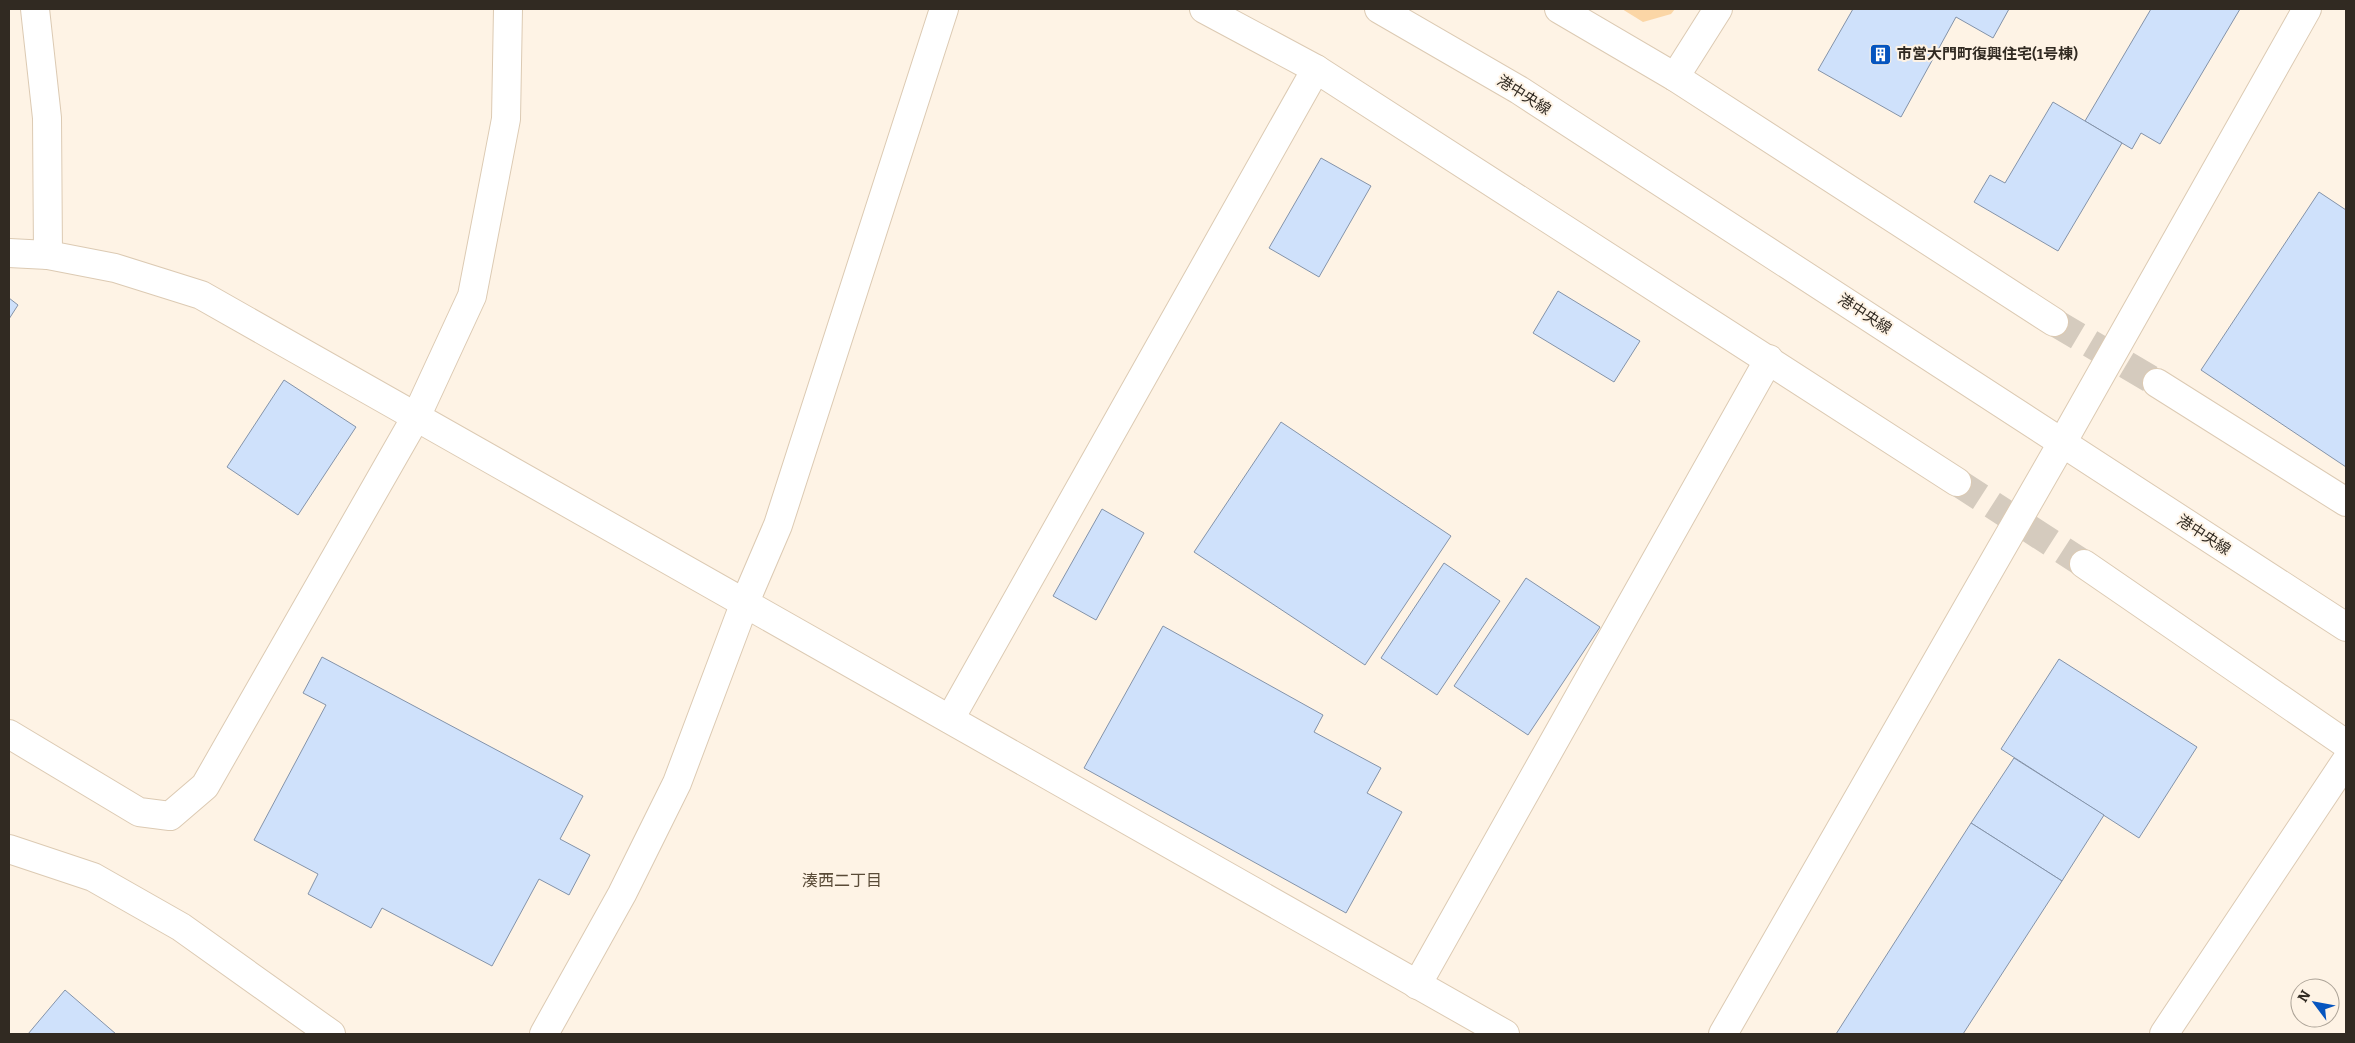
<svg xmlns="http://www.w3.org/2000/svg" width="2355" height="1043" font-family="Bitter,'Noto Sans JP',serif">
	<rect width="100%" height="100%" fill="#fef3e5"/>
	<!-- green -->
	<path fill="#fbd6a6" d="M1622,9H1675L1671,14L1643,22Z"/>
	<!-- building -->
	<g fill="#cfe1fb" stroke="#8493a9">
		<path d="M1853,9H2009L1993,38L1956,17L1901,117L1818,70Z"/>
		<path d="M2151,9H2240L2160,144L2141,133L2132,149L2085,121Z"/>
		<path d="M2053,102L2122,143L2058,251L1974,202L1990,175L2005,183Z"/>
		<path d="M1321,158L1371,186L1319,277L1269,248Z"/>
		<path d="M2319,192L2346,210V467L2201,370Z"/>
		<path d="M1558,291L1640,341L1614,382L1533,333Z"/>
		<path d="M9,298L18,305L9,319Z"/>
		<path d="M284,380L356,427L298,515L227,467Z"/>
		<path d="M1281,422L1451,536L1365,665L1194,552Z"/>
		<path d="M1102,509L1144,533L1096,620L1053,596Z"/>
		<path d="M1444,563L1500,601L1437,695L1381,658Z"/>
		<path d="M1526,578L1600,627L1528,735L1454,686Z"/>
		<path d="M1163,626L1323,715L1314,732L1381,768L1367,793L1402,812L1346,913L1084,768Z"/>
		<path d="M322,657L583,796L560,839L590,855L569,895L539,879L492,966L382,908L371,928L308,894L318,874L254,840L326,705L303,693Z"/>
		<path d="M2059,659L2197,747L2139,838L2001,749Z"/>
		<path d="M2014,758L2104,815L2062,881L1971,823Z"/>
		<path d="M1971,823L2062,881L1963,1034H1836Z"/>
		<path d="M65,990L116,1034H28Z"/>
	</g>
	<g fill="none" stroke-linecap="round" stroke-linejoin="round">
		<!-- minor-tunnel -->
		<g stroke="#d5cbbe" stroke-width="28" stroke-dasharray="28 14" stroke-linecap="butt">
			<path d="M2054,322L2157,383"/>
			<path d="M1957,482L2084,564"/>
		</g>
		<defs>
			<g id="minor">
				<path d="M35,9L47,118L48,255"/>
				<path d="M1204,9L1316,69L1957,482"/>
				<path d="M1559,9L1675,77L2054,322"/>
				<path d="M1675,77L1718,9"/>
				<path d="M9,253L48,255L115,268L201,295L1505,1034"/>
				<path d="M2157,383L2346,502"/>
				<path d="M2084,564L2346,744"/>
				<path d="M950,719L1316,69"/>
				<path d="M9,734L139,812L170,816L205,786L416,417L472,296L506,119L508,9"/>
				<path d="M1417,985L1769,359"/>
				<path d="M544,1034L622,894L677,783L745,602L778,525L944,9"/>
				<path d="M2164,1034L2346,761"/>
			</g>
			<g id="tertiary">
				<path d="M1379,9L1519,90L2346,627"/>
				<path d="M9,849L93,877L181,927L331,1034"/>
				<path d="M1723,1034L2062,443L2307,9"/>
			</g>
		</defs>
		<!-- minor casing -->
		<use href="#minor" stroke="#dccab3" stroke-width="30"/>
		<!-- tertiary casing -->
		<use href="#tertiary" stroke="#dccab3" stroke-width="30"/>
		<!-- minor -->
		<use href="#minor" stroke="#fff" stroke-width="28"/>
		<!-- tertiary -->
		<use href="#tertiary" stroke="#fff" stroke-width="28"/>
	</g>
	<!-- icons -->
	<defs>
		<symbol id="building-square" viewBox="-11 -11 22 22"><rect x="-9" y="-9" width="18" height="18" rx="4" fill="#0655bf" stroke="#fef3e5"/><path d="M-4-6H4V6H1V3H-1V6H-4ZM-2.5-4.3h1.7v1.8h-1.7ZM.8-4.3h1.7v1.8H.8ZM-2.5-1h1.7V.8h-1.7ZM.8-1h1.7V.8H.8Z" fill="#fff"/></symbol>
	</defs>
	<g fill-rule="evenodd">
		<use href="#building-square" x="1868" y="42" width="25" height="25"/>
	</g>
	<g text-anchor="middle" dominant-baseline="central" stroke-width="4" stroke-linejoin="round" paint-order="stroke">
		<!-- poi labels -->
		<g font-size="15" font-weight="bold" fill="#312a22" stroke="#fef3e5" text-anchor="start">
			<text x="1897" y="54">市営大門町復興住宅(1号棟)</text>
		</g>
		<!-- street labels -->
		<g font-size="15" fill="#312a22" stroke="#fef3e5">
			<text transform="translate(1524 95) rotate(32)">港中央線</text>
			<text transform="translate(1865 314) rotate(33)">港中央線</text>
			<text transform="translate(2204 535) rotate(33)">港中央線</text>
		</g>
		<!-- neighbourhood labels -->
		<g font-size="16" fill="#5a4b37" stroke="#fef3e5">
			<text x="842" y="880">湊西二丁目</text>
		</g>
	</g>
	<!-- border -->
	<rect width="2355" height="1043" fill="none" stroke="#312a22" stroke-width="20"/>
	<!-- north arrow -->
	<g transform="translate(2315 1003) rotate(302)"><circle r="24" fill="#fef3e5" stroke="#aca397"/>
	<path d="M0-4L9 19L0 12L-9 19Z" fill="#0655bf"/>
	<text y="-8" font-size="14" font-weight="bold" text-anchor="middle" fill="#312a22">N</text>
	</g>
</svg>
